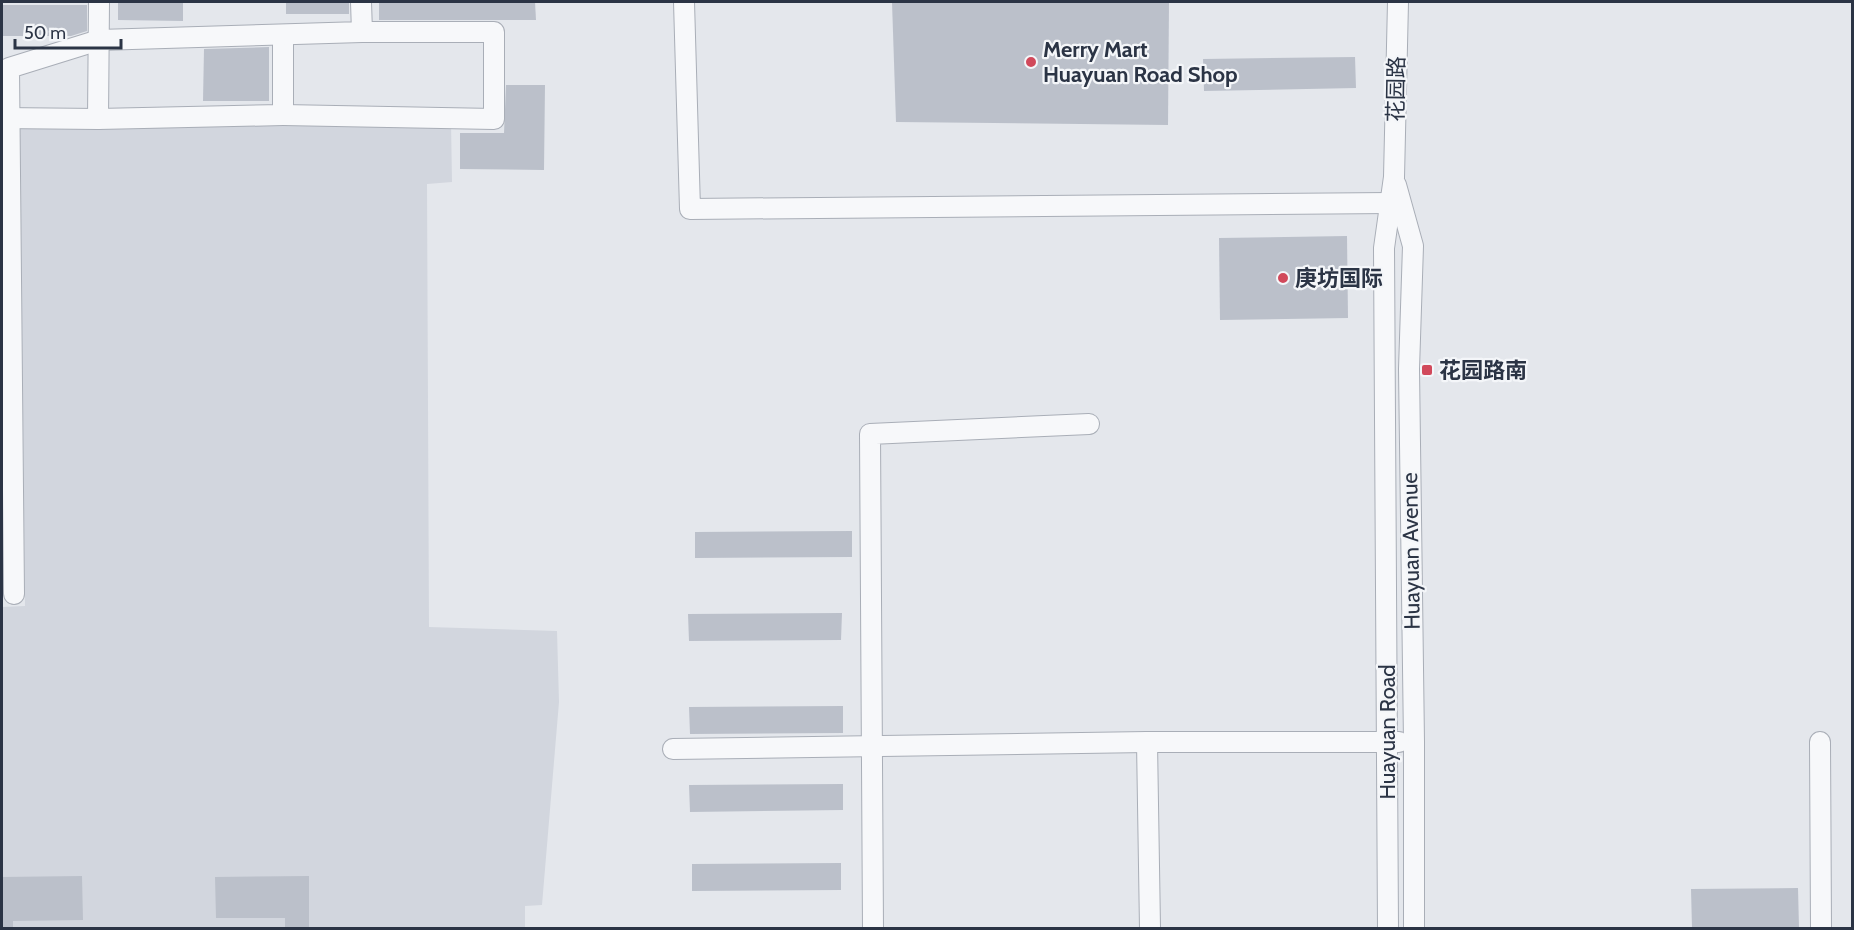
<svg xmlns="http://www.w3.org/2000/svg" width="1854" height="930" font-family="Cabin,'Noto Sans SC',sans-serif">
	<rect width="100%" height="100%" fill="#e4e7ec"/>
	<!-- built -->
	<path fill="#d2d6de" d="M451,122L452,182L427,184L429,627L557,631L559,702L542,905L525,906V928H2V607L25,606L20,127Z"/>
	<!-- building -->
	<g fill="#bbc0ca">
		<path d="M118,2H183V21L118,20Z"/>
		<rect x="286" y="2" width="63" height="12"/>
		<path d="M379,2H535L536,20H379Z"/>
		<path d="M892,2H1169L1168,125L896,122Z"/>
		<path d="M2,5H87V31L71,36H2Z"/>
		<path d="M269,47V101H203L204,49Z"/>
		<path d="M1355,57L1356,88L1204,91L1203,59Z"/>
		<path d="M506,85H545L544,170L460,169V133H504Z"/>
		<path d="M1347,236L1348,318L1220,320L1219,238Z"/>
		<path d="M852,531V557L695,558V532Z"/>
		<path d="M842,613L841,640L689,641L688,614Z"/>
		<path d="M843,706V733L690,734L689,707Z"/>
		<path d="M843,784V810L690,812L689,785Z"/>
		<path d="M841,863V890L692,891V864Z"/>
		<path d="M82,876L83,920L13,921V928H2V877Z"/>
		<path d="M309,876V928H285V918H216L215,877Z"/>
		<path d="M1798,888L1799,928H1692L1691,889Z"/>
	</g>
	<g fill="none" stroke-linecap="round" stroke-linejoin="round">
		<defs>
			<g id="minor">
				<path d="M684,2L690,209L1390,203"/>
				<path d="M283,115L494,119V32H362"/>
				<path d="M2,118L98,119L283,115V35"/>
				<path d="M98,119L99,2"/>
				<path d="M1396,185L1413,246L1409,369L1414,742V928"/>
				<path d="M14,594L9,68L99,40L362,32L361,2"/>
				<path d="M1147,742L1150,928"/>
				<path d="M1820,742L1821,928"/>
				<path d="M673,749L1147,742H1399"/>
				<path d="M873,928L870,434L1089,424"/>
				<path d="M1388,928L1384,248L1394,177L1398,2"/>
			</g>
		</defs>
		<!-- minor casing -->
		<use href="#minor" stroke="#a9aeb7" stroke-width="22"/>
		<!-- minor -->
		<use href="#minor" stroke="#f7f8fa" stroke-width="20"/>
	</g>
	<!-- markers -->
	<g fill="#d1495b" stroke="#f4f6f9" stroke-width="2">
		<circle cx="1031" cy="62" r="6"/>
		<circle cx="1283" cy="278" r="6"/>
		<rect x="1421" y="364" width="12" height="12" rx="3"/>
	</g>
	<g text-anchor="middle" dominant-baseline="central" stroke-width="4.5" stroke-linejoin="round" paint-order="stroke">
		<!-- poi labels -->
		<g font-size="22" font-weight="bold" fill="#2b3445" stroke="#f4f6f9" text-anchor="start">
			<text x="1043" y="49">Merry Mart<tspan x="1043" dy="25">Huayuan Road Shop</tspan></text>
			<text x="1295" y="278">庚坊国际</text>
			<text x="1439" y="370">花园路南</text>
		</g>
		<!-- street labels -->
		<g font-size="22" fill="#2b3445" stroke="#f4f6f9">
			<text transform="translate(1396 89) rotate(-89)">花园路</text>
			<text transform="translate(1411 551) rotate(-91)">Huayuan Avenue</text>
			<text transform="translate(1387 732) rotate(-90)">Huayuan Road</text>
		</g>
	</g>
	<!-- border -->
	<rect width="1854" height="930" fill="none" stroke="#2b3445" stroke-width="6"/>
	<!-- scale -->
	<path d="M15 39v9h106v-9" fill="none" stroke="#2b3445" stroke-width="3"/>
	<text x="24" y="39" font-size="18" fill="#2b3445" stroke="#f4f6f9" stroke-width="4.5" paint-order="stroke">50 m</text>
</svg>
